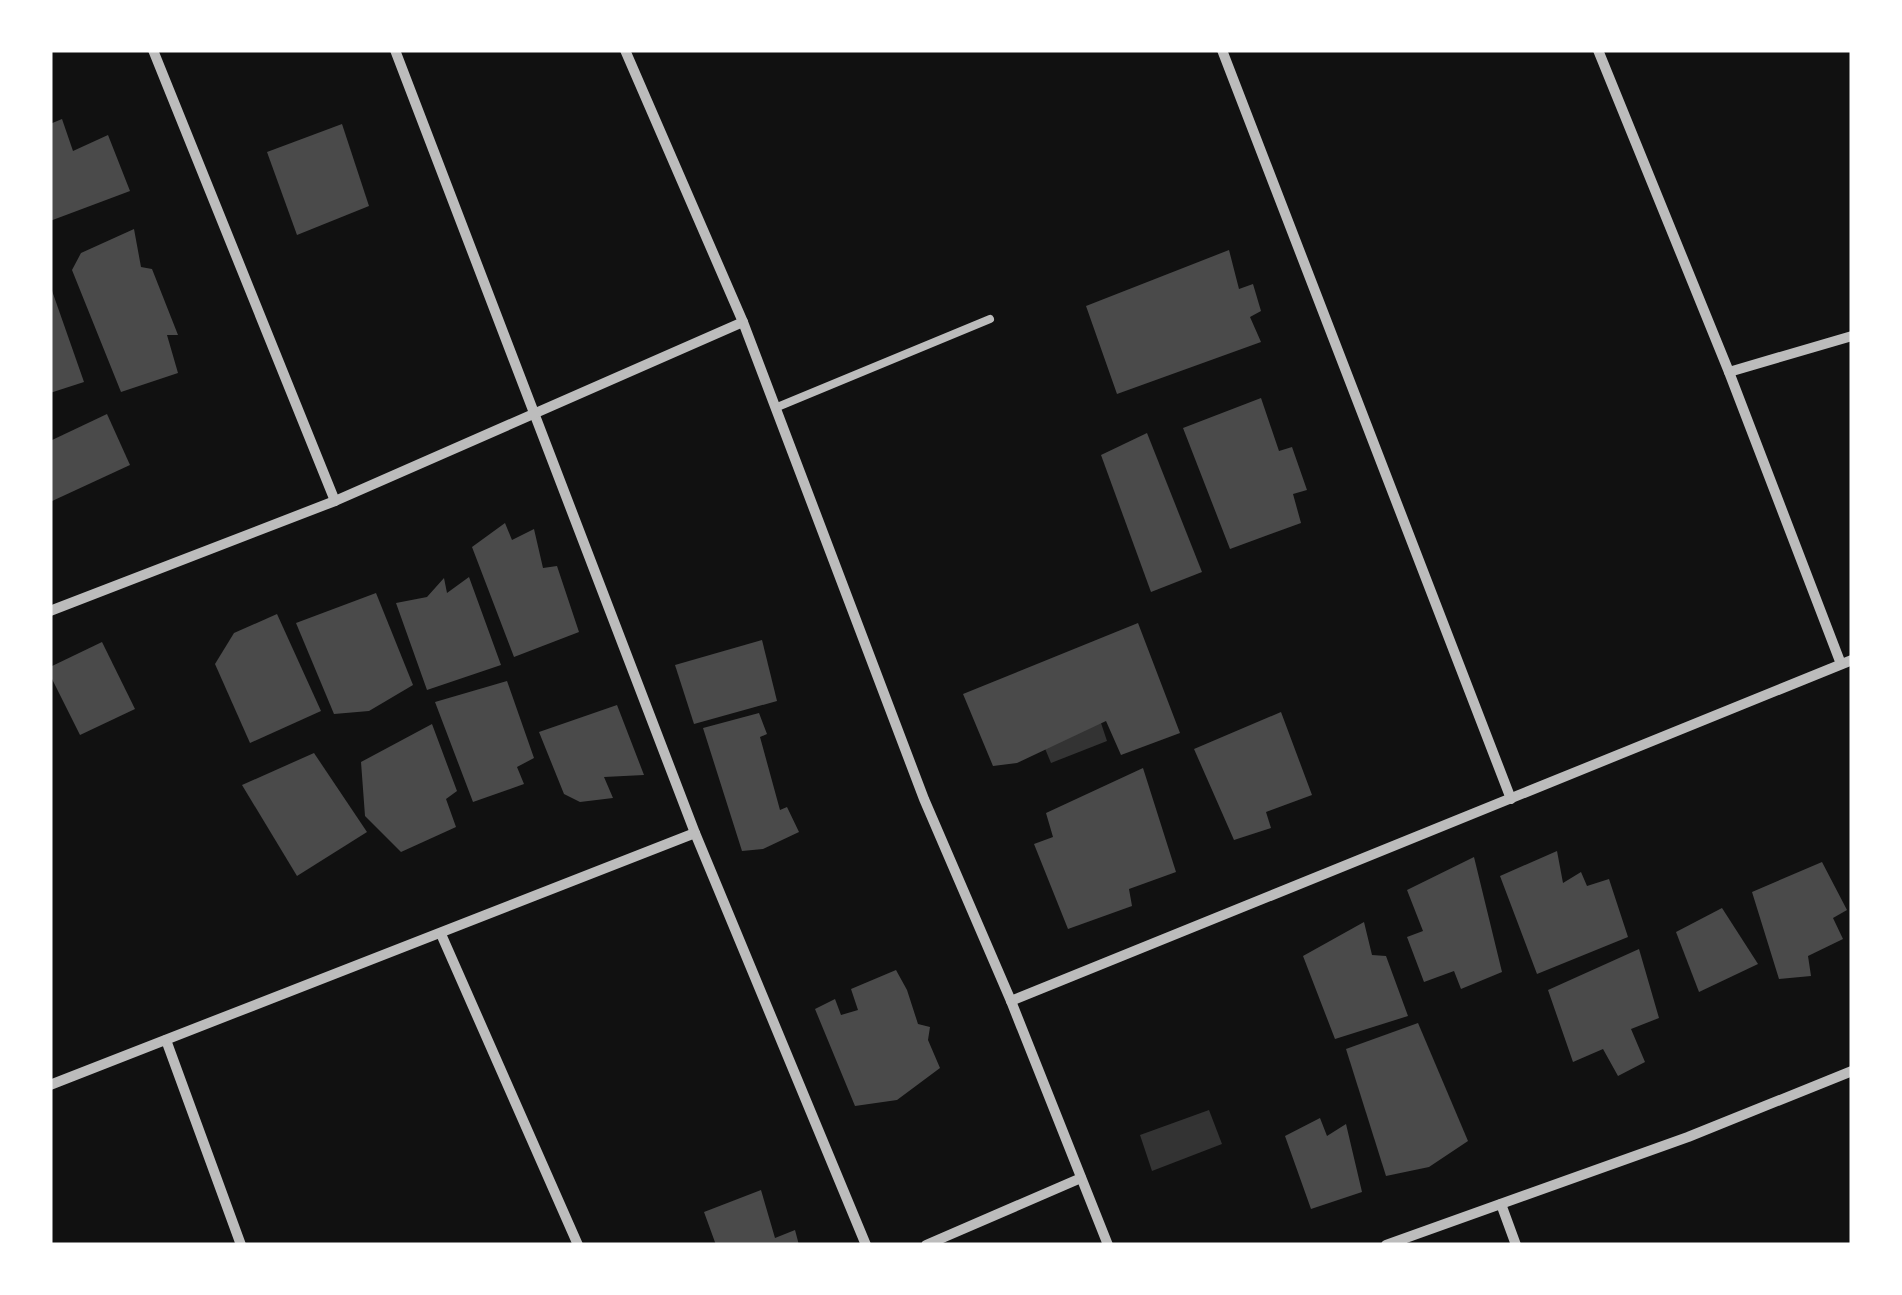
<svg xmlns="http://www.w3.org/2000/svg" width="1902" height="1295" font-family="'Space Grotesk',sans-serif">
	<rect width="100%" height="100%" fill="#111"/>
	<!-- water -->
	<g fill="#333">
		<path d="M1096,708L1107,741L1051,763L1039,734Z"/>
		<path d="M1209,1110L1222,1144L1152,1171L1140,1135Z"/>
	</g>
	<!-- building -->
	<g fill="#4a4a4a">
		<path d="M62,119L73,151L108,135L130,191L50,221V124Z"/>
		<path d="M342,124L369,206L297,235L267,152Z"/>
		<path d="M134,229L141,267L152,269L178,335H167L178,373L121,392L72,270L81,253Z"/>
		<path d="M1229,250L1239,289L1253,284L1261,311L1250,317L1261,342L1117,394L1086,306Z"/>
		<path d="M50,285L84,382L50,393Z"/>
		<path d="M1261,398L1279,451L1292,447L1307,490L1293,494L1301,523L1230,549L1183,428Z"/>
		<path d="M107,414L130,465L50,502V441Z"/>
		<path d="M1147,433L1202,572L1151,592L1101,455Z"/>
		<path d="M505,523L512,540L534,529L543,568L557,566L579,632L514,657L472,547Z"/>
		<path d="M469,577L501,665L427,690L396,603L427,597L444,578L447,593Z"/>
		<path d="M376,593L413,685L369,711L334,714L296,623Z"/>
		<path d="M277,614L321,711L250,743L215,664L234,633Z"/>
		<path d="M1138,623L1180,733L1121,755L1106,721L1017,763L993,766L963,694Z"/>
		<path d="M762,640L777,701L694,724L675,665Z"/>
		<path d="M102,642L135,709L80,735L50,675V667Z"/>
		<path d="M507,681L534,758L517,767L524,784L473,802L435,702Z"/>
		<path d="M617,705L644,775L604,777L613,798L580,802L564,794L539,732Z"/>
		<path d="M1281,712L1312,795L1266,812L1271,828L1234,840L1194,749Z"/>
		<path d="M759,713L767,734L760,737L780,810L787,807L799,832L763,849L742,851L703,728Z"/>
		<path d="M432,724L457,791L446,799L456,827L401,852L365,816L361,762Z"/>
		<path d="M314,753L367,832L297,876L242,785Z"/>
		<path d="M1143,768L1176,872L1129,889L1132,906L1068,929L1034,844L1053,837L1046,813Z"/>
		<path d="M1557,851L1563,883L1581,872L1587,886L1609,879L1628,937L1537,974L1500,876Z"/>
		<path d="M1474,857L1502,972L1461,989L1454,971L1424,982L1407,937L1423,931L1407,890Z"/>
		<path d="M1822,862L1847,910L1833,918L1843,939L1808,956L1811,976L1779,979L1752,892Z"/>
		<path d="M1722,908L1758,964L1699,992L1676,932Z"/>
		<path d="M1364,922L1372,955L1386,956L1408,1016L1335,1039L1303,956Z"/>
		<path d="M1639,949L1659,1018L1631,1029L1645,1062L1618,1076L1603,1049L1573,1062L1548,990Z"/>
		<path d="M896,970L907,990L918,1024L930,1027L928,1040L940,1068L897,1100L855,1106L815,1009L835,999L841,1015L858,1010L851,989Z"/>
		<path d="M1418,1023L1468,1141L1429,1167L1386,1176L1346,1049Z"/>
		<path d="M1320,1118L1327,1136L1346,1124L1362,1192L1311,1209L1285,1136Z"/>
		<path d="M761,1190L775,1238L795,1230L799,1245H716L704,1212Z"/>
	</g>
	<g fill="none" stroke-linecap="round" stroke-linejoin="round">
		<!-- service -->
		<path stroke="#bcbcbc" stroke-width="8" d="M775,408L990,319"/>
		<!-- minor -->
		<g stroke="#bcbcbc" stroke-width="10">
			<path d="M153,50L335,501"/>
			<path d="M395,50L695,833L866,1245"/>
			<path d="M625,50L743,322L924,799L1011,1001L1108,1245"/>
			<path d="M1222,50L1511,799"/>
			<path d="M1598,50L1729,372L1841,664"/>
			<path d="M1729,372L1852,336"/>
			<path d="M50,611L335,501L743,322"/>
			<path d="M441,934L578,1245"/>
			<path d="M1011,1001L1852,660"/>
			<path d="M166,1040L241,1245"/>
			<path d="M50,1085L695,833"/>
			<path d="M1501,1204L1516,1245"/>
			<path d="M926,1245L1081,1178"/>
			<path d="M1386,1245L1688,1137L1852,1071"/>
		</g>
	</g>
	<!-- border -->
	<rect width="1902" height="1295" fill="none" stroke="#ffffff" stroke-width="105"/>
</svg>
